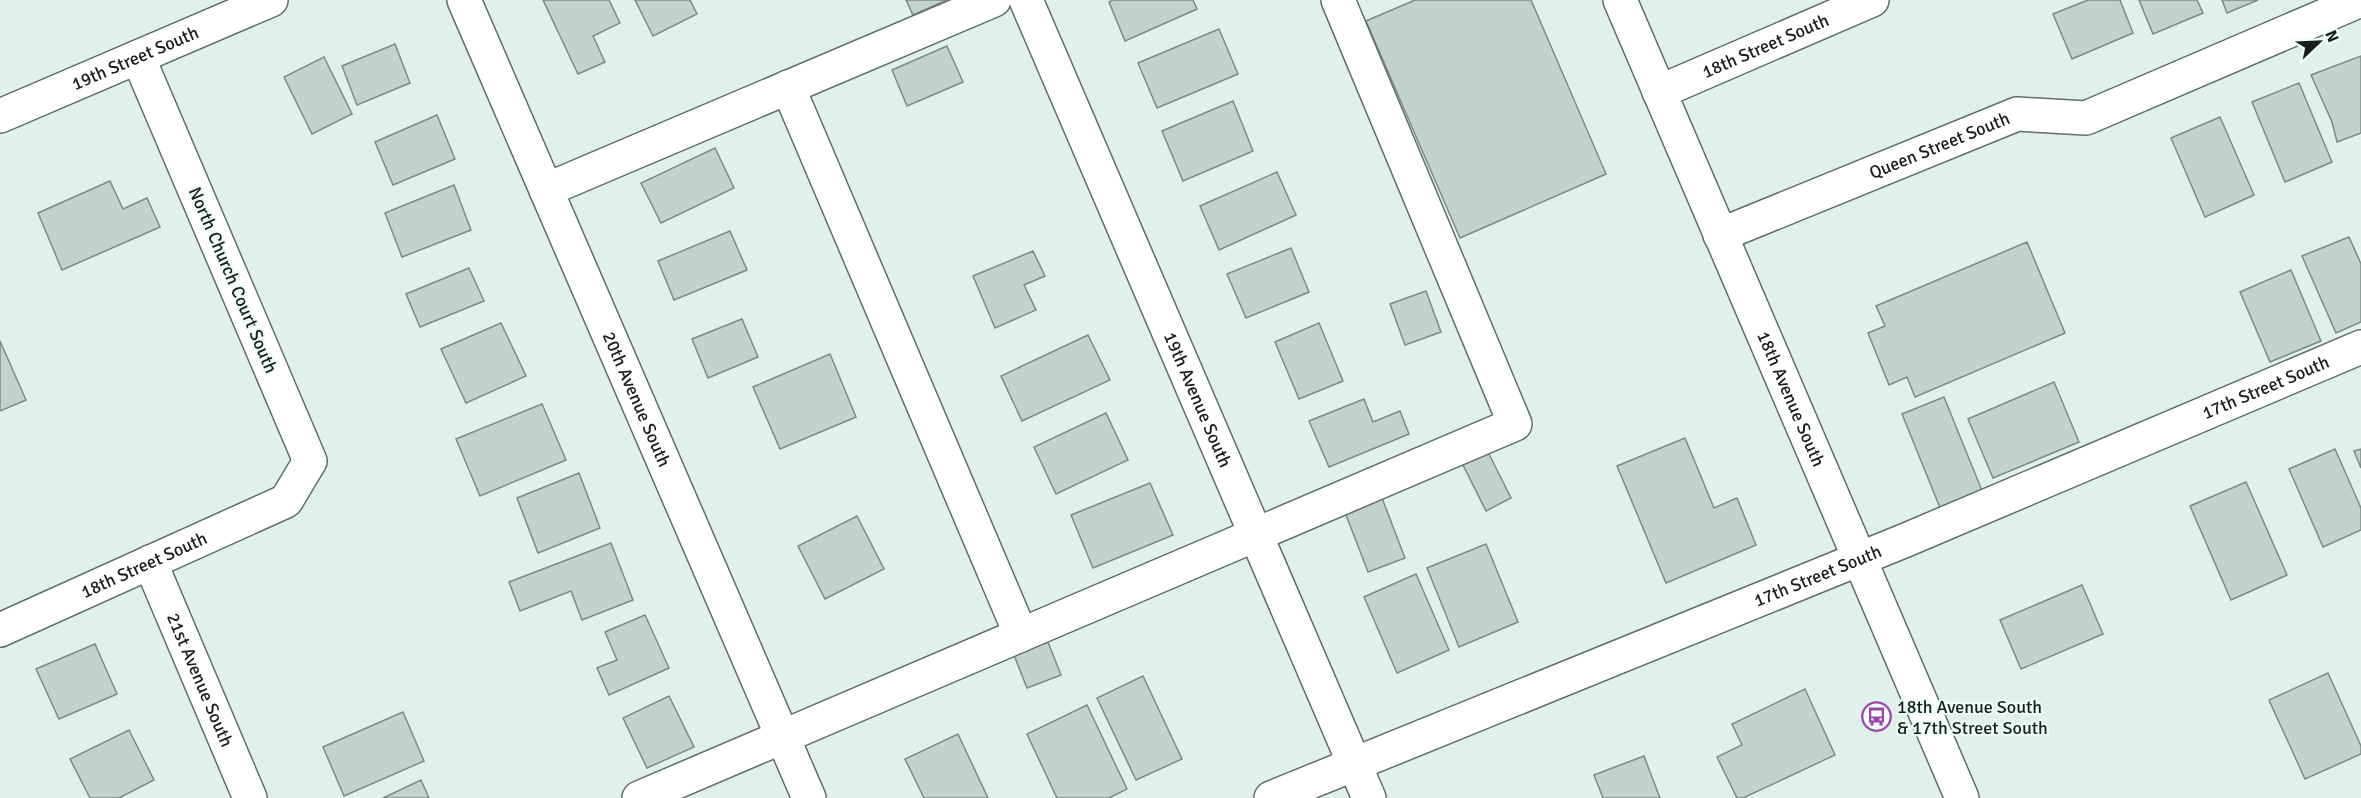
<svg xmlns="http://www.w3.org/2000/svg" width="2361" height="798" font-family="Signika,sans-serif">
	<rect width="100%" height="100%" fill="#e0f0ea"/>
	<!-- building -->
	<g fill="#c2d2cc" stroke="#7d8b86" stroke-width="1.5">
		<path d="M543,0H609L620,23L593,36L605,62L578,74Z"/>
		<path d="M635,0H690L697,14L653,36Z"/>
		<path d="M906,0H947L913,15Z"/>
		<path d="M1113,0H1193L1197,9L1125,41L1109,2Z"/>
		<path d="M1415,0H1531L1606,174L1460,238L1366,21Z"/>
		<path d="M2088,0H2120L2133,33L2072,59L2053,14Z"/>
		<path d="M2139,0H2197L2203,13L2153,34Z"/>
		<path d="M2222,0H2258L2227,13Z"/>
		<path d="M1219,29L1238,74L1157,108L1138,63Z"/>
		<path d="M395,44L410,83L357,105L342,66Z"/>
		<path d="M947,46L963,82L907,106L892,70Z"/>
		<path d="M2361,56V133L2337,142L2332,122L2311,75Z"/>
		<path d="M324,57L352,114L312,134L284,77Z"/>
		<path d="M2299,83L2332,162L2285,182L2252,102Z"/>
		<path d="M1233,101L1253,151L1183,181L1162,131Z"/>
		<path d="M437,115L455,159L393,185L375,142Z"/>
		<path d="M2220,117L2254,195L2205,217L2171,138Z"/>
		<path d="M715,148L734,188L661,223L641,183Z"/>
		<path d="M1277,172L1296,215L1219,250L1200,206Z"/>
		<path d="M110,181L123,209L147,198L160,227L62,270L38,213Z"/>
		<path d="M454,185L471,230L402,257L385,213Z"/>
		<path d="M730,231L747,270L674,300L658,261Z"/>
		<path d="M2349,237L2361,264V322L2336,333L2302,256Z"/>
		<path d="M2027,242L2065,333L1915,397L1907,377L1889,385L1868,333L1885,326L1876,306Z"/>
		<path d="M1291,248L1309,292L1246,318L1227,274Z"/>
		<path d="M1033,251L1045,276L1024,285L1036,310L995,328L973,276Z"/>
		<path d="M469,268L484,301L420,327L406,294Z"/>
		<path d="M2291,270L2321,341L2270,362L2240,292Z"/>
		<path d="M1426,291L1441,332L1405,345L1390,304Z"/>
		<path d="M742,319L758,357L708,378L692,339Z"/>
		<path d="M501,323L526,376L466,403L441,349Z"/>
		<path d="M1319,323L1343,381L1299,399L1275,342Z"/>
		<path d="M1088,335L1110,380L1022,421L1001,376Z"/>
		<path d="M0,341L26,400L0,411Z"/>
		<path d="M830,354L856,417L780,449L753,387Z"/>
		<path d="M2054,382L2079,442L1993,478L1968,419Z"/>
		<path d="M1944,397L1987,503L1945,520L1902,414Z"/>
		<path d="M1364,399L1373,422L1400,411L1409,434L1329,467L1309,421Z"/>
		<path d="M542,404L566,460L480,496L456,439Z"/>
		<path d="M1106,413L1128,460L1056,494L1034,447Z"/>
		<path d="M1685,438L1714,508L1737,498L1756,545L1666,583L1617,466Z"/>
		<path d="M2335,449L2361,508V530L2323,547L2289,469Z"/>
		<path d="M2361,449V468L2354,451Z"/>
		<path d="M1488,452L1511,498L1486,511L1463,465Z"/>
		<path d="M579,473L600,528L538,553L517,498Z"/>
		<path d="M2246,482L2287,575L2231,600L2190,506Z"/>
		<path d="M1150,483L1173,535L1093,568L1071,515Z"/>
		<path d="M1380,493L1405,558L1368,572L1343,507Z"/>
		<path d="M857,516L884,569L825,599L798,546Z"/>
		<path d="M611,543L633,600L582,620L571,591L520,611L509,582Z"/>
		<path d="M1486,544L1518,622L1459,647L1427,568Z"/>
		<path d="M1416,574L1449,650L1397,673L1364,597Z"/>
		<path d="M2082,585L2103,634L2021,669L2000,620Z"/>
		<path d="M645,615L669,668L609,695L597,668L617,660L605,632Z"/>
		<path d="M1046,637L1061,675L1027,688L1012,650Z"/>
		<path d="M95,644L117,694L59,719L36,669Z"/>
		<path d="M2328,673L2361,746V754L2305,779L2269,700Z"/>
		<path d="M1143,676L1182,759L1136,780L1097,698Z"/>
		<path d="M1805,689L1835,755L1743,798H1737L1717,757L1742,745L1732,724Z"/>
		<path d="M669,696L694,747L647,768L623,718Z"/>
		<path d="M1087,705L1127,789L1109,798H1057L1027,734Z"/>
		<path d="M403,712L424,761L344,796L323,747Z"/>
		<path d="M129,730L154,780L119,798H90L70,759Z"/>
		<path d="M958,734L988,798H924L905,759Z"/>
		<path d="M1644,756L1660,798H1603L1594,775Z"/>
		<path d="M421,780L429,798H383Z"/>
	</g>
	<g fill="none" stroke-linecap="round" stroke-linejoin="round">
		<defs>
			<g id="minor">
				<path id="s1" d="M464,0L809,798"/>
				<path id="s2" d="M1026,0L1369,798"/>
				<path id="s3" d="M1620,0L1962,798"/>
				<path d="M788,87L1021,635"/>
				<path id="s4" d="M1659,92L1872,0"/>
				<path id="s5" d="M0,116L271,0"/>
				<path d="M546,190L994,0"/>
				<path id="s6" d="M1720,235L2017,114L2086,118L2361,0"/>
				<path id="s7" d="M150,562L250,798"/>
				<path id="s8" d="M0,630L286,501L310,461L138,57"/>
				<path d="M639,798L1515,424L1338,0"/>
				<path id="s9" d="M1271,798L1906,540L2361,347"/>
			</g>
		</defs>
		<!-- minor casing -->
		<use href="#minor" stroke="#606e69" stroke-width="36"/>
		<!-- minor -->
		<use href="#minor" stroke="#fff" stroke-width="33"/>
	</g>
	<!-- icons -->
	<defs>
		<symbol id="bus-ring" viewBox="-11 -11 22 22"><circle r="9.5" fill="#edfdf7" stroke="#9d44b0" stroke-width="1.5"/><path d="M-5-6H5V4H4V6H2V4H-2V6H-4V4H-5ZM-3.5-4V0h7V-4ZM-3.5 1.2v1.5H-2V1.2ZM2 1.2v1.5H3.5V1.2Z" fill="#9d44b0"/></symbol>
	</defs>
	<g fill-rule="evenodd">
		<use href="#bus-ring" x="1860" y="700" width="33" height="33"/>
	</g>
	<g text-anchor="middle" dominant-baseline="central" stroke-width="4.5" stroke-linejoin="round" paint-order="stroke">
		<!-- street labels -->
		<g font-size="18" fill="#171d1b" stroke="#edfdf7">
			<text stroke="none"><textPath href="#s4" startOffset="116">18th Street South</textPath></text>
			<text stroke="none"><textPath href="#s5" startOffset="147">19th Street South</textPath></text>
			<text stroke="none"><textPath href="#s6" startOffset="237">Queen Street South</textPath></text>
			<text transform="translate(233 280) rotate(67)">North Church Court South</text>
			<text stroke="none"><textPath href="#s9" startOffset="1076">17th Street South</textPath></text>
			<text stroke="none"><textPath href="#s1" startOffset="435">20th Avenue South</textPath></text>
			<text stroke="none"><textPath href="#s2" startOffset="435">19th Avenue South</textPath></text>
			<text stroke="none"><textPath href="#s3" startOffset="434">18th Avenue South</textPath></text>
			<text stroke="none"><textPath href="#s8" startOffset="158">18th Street South</textPath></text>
			<text stroke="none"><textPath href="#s9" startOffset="590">17th Street South</textPath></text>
			<text stroke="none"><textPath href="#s7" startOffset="128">21st Avenue South</textPath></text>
		</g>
		<!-- poi labels -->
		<g font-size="18" fill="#171d1b" stroke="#edfdf7" text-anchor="start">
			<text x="1897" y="707">18th Avenue South<tspan x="1897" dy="21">&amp; 17th Street South</tspan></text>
		</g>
	</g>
	<!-- north arrow -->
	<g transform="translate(2319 42) rotate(67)" stroke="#edfdf7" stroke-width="4.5" paint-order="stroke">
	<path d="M0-4.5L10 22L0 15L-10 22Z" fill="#171d1b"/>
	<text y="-9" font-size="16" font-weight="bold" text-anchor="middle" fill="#171d1b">N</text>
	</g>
</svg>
